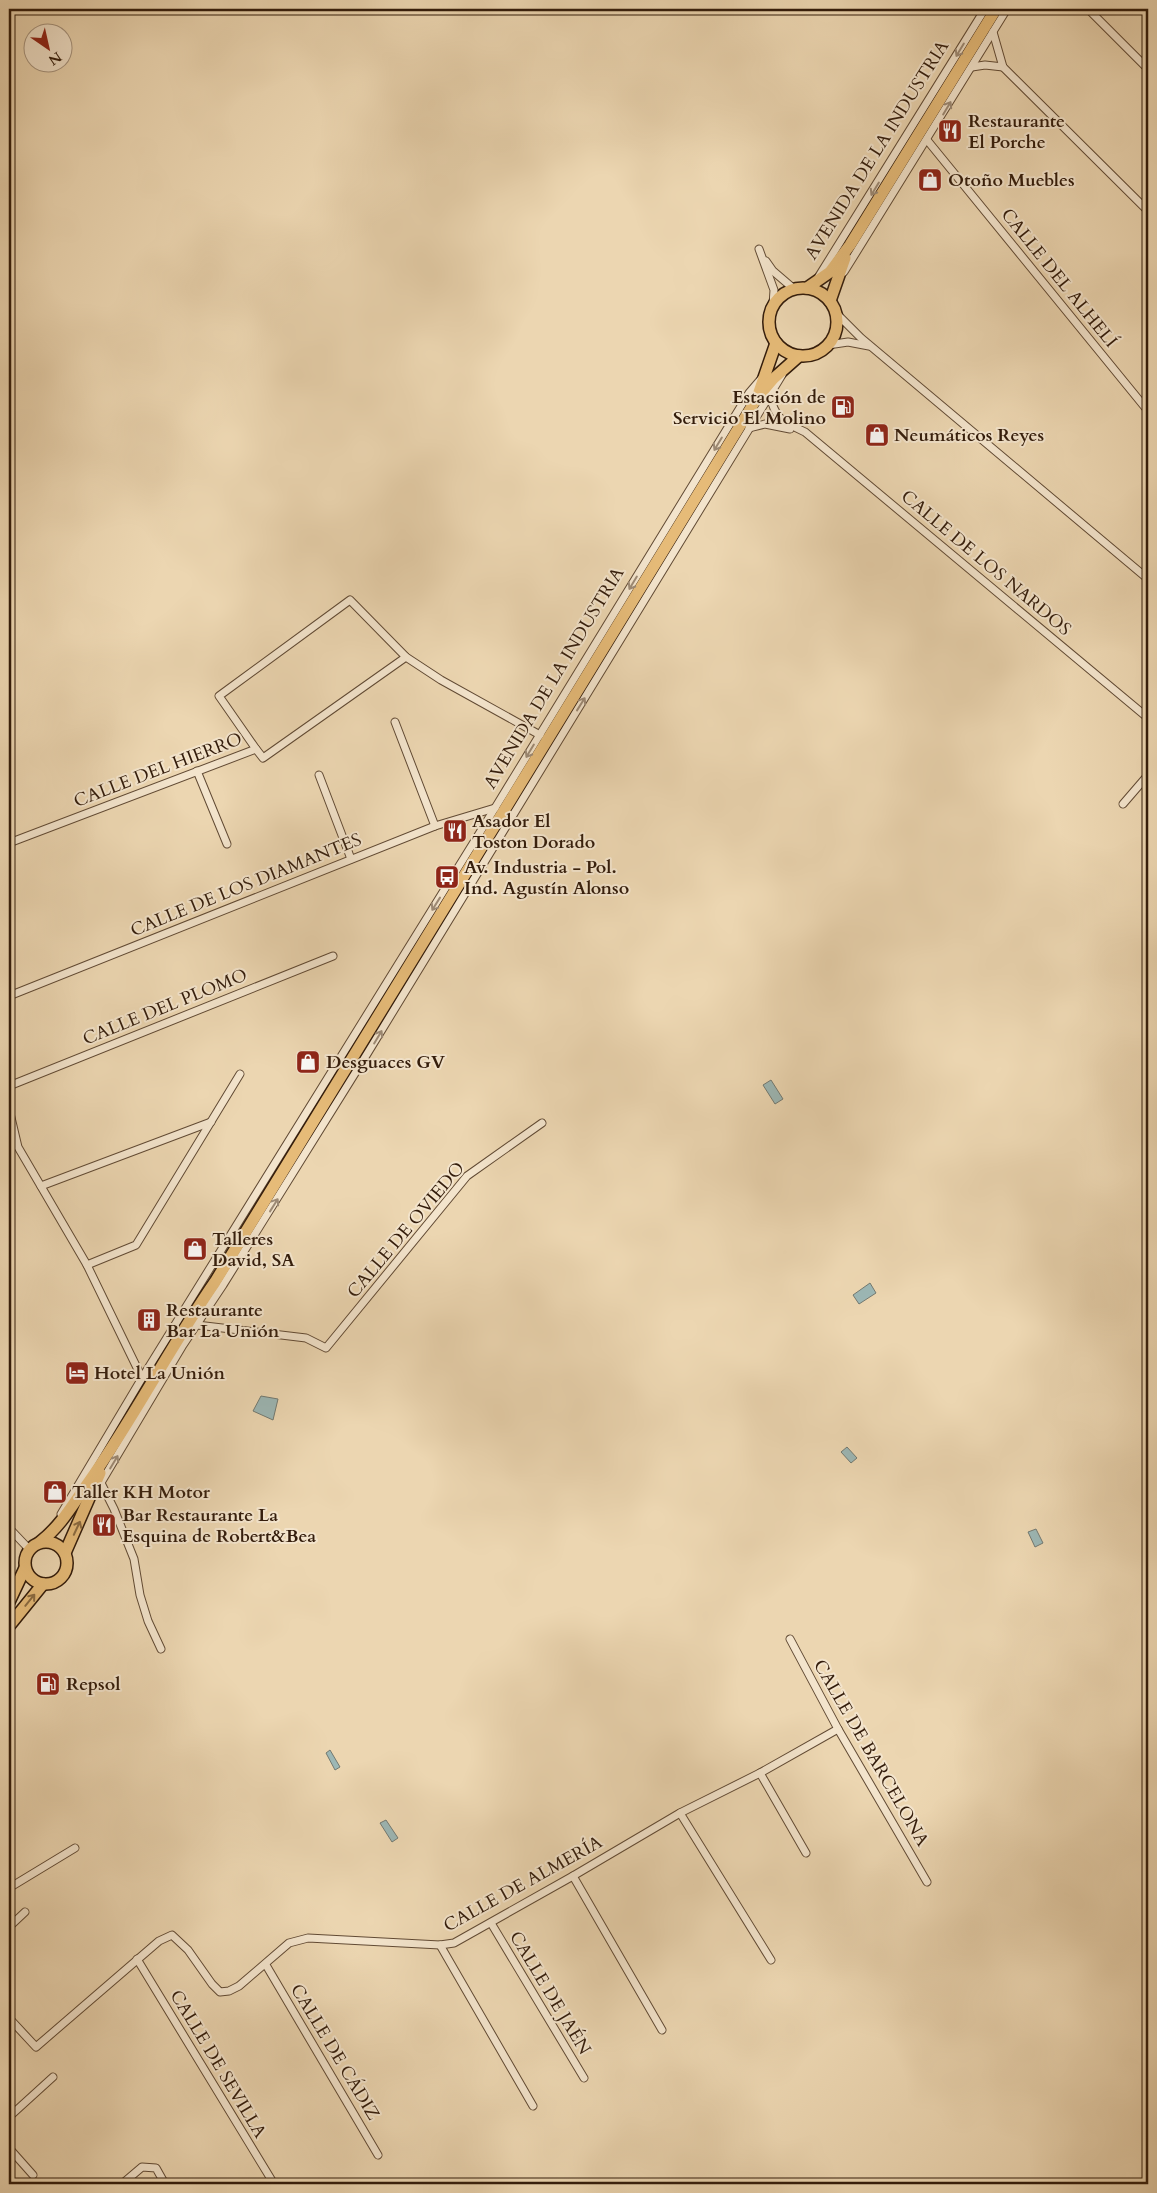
<svg xmlns="http://www.w3.org/2000/svg" width="1157" height="2193" font-family="Cardo,serif">
	<rect width="100%" height="100%" fill="#ecd6b1"/>
	<filter id="stains"><feTurbulence type="fractalNoise" baseFrequency=".004" numOctaves="4"/><feColorMatrix values="0 0 0 0 .2 0 0 0 0 .09 0 0 0 0 .02 0 0 0 .5 -.17"/></filter>
	<radialGradient id="worn" r=".72"><stop offset=".6" stop-color="#630" stop-opacity="0"/><stop offset="1" stop-color="#630" stop-opacity=".3"/></radialGradient>
	<!-- water -->
	<g fill="#9cb7b5" stroke="#727971">
		<path d="M771,1080L783,1099L775,1104L763,1085Z"/>
		<path d="M870,1283L876,1293L859,1304L853,1295Z"/>
		<path d="M261,1396L278,1399L273,1420L253,1411Z"/>
		<path d="M847,1447L857,1458L851,1463L841,1452Z"/>
		<path d="M1036,1529L1043,1543L1035,1547L1028,1532Z"/>
		<path d="M330,1750L340,1767L335,1770L326,1753Z"/>
		<path d="M386,1820L398,1838L392,1842L380,1823Z"/>
	</g>
	<g fill="none" stroke-linecap="round" stroke-linejoin="round">
		<defs>
			<g id="minor">
				<path d="M1088,9L1148,69"/>
				<path d="M993,32L1003,67L1148,211"/>
				<path d="M972,67L985,65L1003,67"/>
				<path d="M927,140L1148,411"/>
				<path d="M759,249L774,290L773,305"/>
				<path d="M766,261L773,271L794,289"/>
				<path d="M844,272L1007,9"/>
				<path d="M819,276L985,9"/>
				<path d="M836,313L861,338L1148,579"/>
				<path d="M828,345L848,342L869,346"/>
				<path d="M770,395C775,420 784,422 805,432L1148,718"/>
				<path d="M749,428L765,424L790,429"/>
				<path d="M395,722L435,826"/>
				<path d="M256,749L219,696L350,600L406,657L441,680L540,735"/>
				<path d="M197,771L227,844"/>
				<path d="M319,775L351,859"/>
				<path d="M1123,804L1148,775"/>
				<path d="M9,843L256,749L263,758L406,657"/>
				<path d="M9,996L435,826L495,808"/>
				<path d="M9,1086L333,956"/>
				<path d="M9,1109L18,1147L87,1265L142,1378"/>
				<path d="M41,1186L211,1122"/>
				<path d="M87,1265L136,1245L240,1074"/>
				<path d="M197,1325L306,1338L326,1348L467,1176L542,1123"/>
				<path d="M101,1483L114,1509L134,1559L140,1595L148,1621L161,1649"/>
				<path d="M99,1486L183,1345L223,1285L367,1054L782,375"/>
				<path d="M61,1514L142,1378L495,808L749,393L761,379"/>
				<path d="M9,1528L29,1549"/>
				<path d="M790,1639L838,1729L927,1882"/>
				<path d="M760,1773L806,1853"/>
				<path d="M680,1813L771,1960"/>
				<path d="M573,1876L662,2030"/>
				<path d="M9,1888L75,1848"/>
				<path d="M491,1923L584,2078"/>
				<path d="M9,1927L25,1912"/>
				<path d="M440,1945L533,2106"/>
				<path d="M137,1959L274,2184"/>
				<path d="M266,1965L378,2155"/>
				<path d="M9,2018L36,2047L159,1941L172,1935L188,1950L212,1984L220,1992L229,1991L239,1986L289,1943L308,1938L440,1945L454,1943L573,1876L680,1813L760,1773L838,1729"/>
				<path d="M9,2117L53,2077"/>
				<path d="M9,2148L33,2175"/>
				<path d="M122,2184L142,2167L156,2168L165,2184"/>
			</g>
			<g id="primary">
				<path d="M807,288L830,272L850,245L996,9"/>
				<circle cx="803" cy="322" r="34"/>
				<path d="M830,301L845,258"/>
				<path d="M759,392L776,343"/>
				<circle cx="46" cy="1563" r="21"/>
				<path d="M40,1542C61,1526 73,1504 88,1483C134,1418 170,1347 215,1282L757,398L773,379L799,356"/>
				<path d="M65,1553L100,1473"/>
				<path d="M9,1602L25,1568"/>
				<path d="M9,1626L43,1584"/>
			</g>
		</defs>
		<!-- minor casing -->
		<use href="#minor" stroke="#614a34" stroke-width="9"/>
		<!-- primary casing -->
		<use href="#primary" stroke="#331c0b" stroke-width="14"/>
		<!-- minor -->
		<use href="#minor" stroke="#f3e4cc" stroke-width="7"/>
		<!-- primary -->
		<use href="#primary" stroke="#e6bb78" stroke-width="11"/>
	</g>
	<!-- one-way arrows -->
	<defs><path id="oneway-shaft" d="M-6 0H5M1.5-3L5.5 0L1.5 3" fill="none" stroke-width="1.6" stroke-linecap="round" stroke-linejoin="round" transform="scale(1.25)"/></defs>
	<g stroke="#9d8a75">
		<use href="#oneway-shaft" transform="translate(960 50) rotate(121)"/>
		<use href="#oneway-shaft" transform="translate(947 108) rotate(-59)"/>
		<use href="#oneway-shaft" transform="translate(875 189) rotate(121)"/>
		<use href="#oneway-shaft" transform="translate(718 444) rotate(121)"/>
		<use href="#oneway-shaft" transform="translate(633 583) rotate(121)"/>
		<use href="#oneway-shaft" transform="translate(581 704) rotate(-58)"/>
		<use href="#oneway-shaft" transform="translate(530 751) rotate(121)"/>
		<use href="#oneway-shaft" transform="translate(436 904) rotate(122)"/>
		<use href="#oneway-shaft" transform="translate(378 1037) rotate(-59)"/>
		<use href="#oneway-shaft" transform="translate(274 1205) rotate(-58)"/>
		<use href="#oneway-shaft" transform="translate(114 1462) rotate(-59)"/>
	</g>
	<g stroke="#8c6c42">
		<use href="#oneway-shaft" transform="translate(77 1528) rotate(-65)"/>
		<use href="#oneway-shaft" transform="translate(30 1600) rotate(-51)"/>
	</g>
	<!-- icons -->
	<defs>
		<symbol id="restaurant-square" viewBox="-11 -11 22 22"><rect x="-9" y="-9" width="18" height="18" rx="4" fill="#8f2418" stroke="#f3e4cc"/><path d="M-5-6h1v4h1v-4h1v4h1v-4h1v5L-1.5 .5V6h-2V.5L-5-1ZM5-6V6H3V1.5H1.5Q1.5-4 5-6Z" fill="#fff"/></symbol>
		<symbol id="shop-square" viewBox="-11 -11 22 22"><rect x="-9" y="-9" width="18" height="18" rx="4" fill="#8f2418" stroke="#f3e4cc"/><path d="M-5-2.5h2.3a2.7 3.5 0 0 1 5.4 0H5L5.5 6h-11ZM-1.5-2.5h3a1.5 2.3 0 0 0-3 0Z" fill="#fff"/></symbol>
		<symbol id="fuel-square" viewBox="-11 -11 22 22"><rect x="-9" y="-9" width="18" height="18" rx="4" fill="#8f2418" stroke="#f3e4cc"/><path d="M-5.5-6h7V0h2V4h1.3V-2.5L3-4.5l.8-.8L6-3V5H2.5V1h-1V6h-7ZM-4.2-4.7v3.2H.2V-4.7Z" fill="#fff"/></symbol>
		<symbol id="bus-square" viewBox="-11 -11 22 22"><rect x="-9" y="-9" width="18" height="18" rx="4" fill="#8f2418" stroke="#f3e4cc"/><path d="M-5-6H5V4H4V6H2V4H-2V6H-4V4H-5ZM-3.5-4V0h7V-4ZM-3.5 1.2v1.5H-2V1.2ZM2 1.2v1.5H3.5V1.2Z" fill="#fff"/></symbol>
		<symbol id="building-square" viewBox="-11 -11 22 22"><rect x="-9" y="-9" width="18" height="18" rx="4" fill="#8f2418" stroke="#f3e4cc"/><path d="M-4-6H4V6H1V3H-1V6H-4ZM-2.5-4.3h1.7v1.8h-1.7ZM.8-4.3h1.7v1.8H.8ZM-2.5-1h1.7V.8h-1.7ZM.8-1h1.7V.8H.8Z" fill="#fff"/></symbol>
		<symbol id="hotel-square" viewBox="-11 -11 22 22"><rect x="-9" y="-9" width="18" height="18" rx="4" fill="#8f2418" stroke="#f3e4cc"/><path d="M-6-4.5h1.5V1H6V5H4.5V3h-9V5H-6ZM-4 0a1.8 1.8 0 1 1 3.6 0ZM.5 0V-2.5h3Q6-2.5 6 0Z" fill="#fff"/></symbol>
	</defs>
	<g fill-rule="evenodd">
		<use href="#restaurant-square" x="936" y="117" width="28" height="28"/>
		<use href="#shop-square" x="916" y="166" width="28" height="28"/>
		<use href="#fuel-square" x="829" y="393" width="28" height="28"/>
		<use href="#shop-square" x="863" y="421" width="28" height="28"/>
		<use href="#restaurant-square" x="441" y="817" width="28" height="28"/>
		<use href="#bus-square" x="433" y="863" width="28" height="28"/>
		<use href="#shop-square" x="294" y="1048" width="28" height="28"/>
		<use href="#shop-square" x="181" y="1235" width="28" height="28"/>
		<use href="#building-square" x="135" y="1306" width="28" height="28"/>
		<use href="#hotel-square" x="63" y="1359" width="28" height="28"/>
		<use href="#shop-square" x="41" y="1478" width="28" height="28"/>
		<use href="#restaurant-square" x="90" y="1511" width="28" height="28"/>
		<use href="#fuel-square" x="34" y="1670" width="28" height="28"/>
	</g>
	<g text-anchor="middle" dominant-baseline="central" stroke-width="4" stroke-linejoin="round" paint-order="stroke">
		<!-- poi labels -->
		<g font-size="18" font-weight="bold" fill="#331c0b" stroke="#f3e4cc" text-anchor="start">
			<text x="968" y="121">Restaurante<tspan x="968" dy="21">El Porche</tspan></text>
			<text x="948" y="180">Otoño Muebles</text>
			<text x="826" y="397" text-anchor="end">Estación de<tspan x="826" dy="21">Servicio El Molino</tspan></text>
			<text x="894" y="435">Neumáticos Reyes</text>
			<text x="472" y="821">Asador El<tspan x="472" dy="21">Toston Dorado</tspan></text>
			<text x="464" y="867">Av. Industria - Pol.<tspan x="464" dy="21">Ind. Agustín Alonso</tspan></text>
			<text x="326" y="1062">Desguaces GV</text>
			<text x="212" y="1239">Talleres<tspan x="212" dy="21">David, SA</tspan></text>
			<text x="166" y="1310">Restaurante<tspan x="166" dy="21">Bar La Unión</tspan></text>
			<text x="94" y="1373">Hotel La Unión</text>
			<text x="72" y="1492">Taller KH Motor</text>
			<text x="122" y="1515">Bar Restaurante La<tspan x="122" dy="21">Esquina de Robert&amp;Bea</tspan></text>
			<text x="66" y="1684">Repsol</text>
		</g>
		<!-- street labels -->
		<g font-size="18" fill="#331c0b" stroke="#f3e4cc">
			<text transform="translate(877 150) rotate(-58)">AVENIDA DE LA INDUSTRIA</text>
			<text transform="translate(1059 278) rotate(51)">CALLE DEL ALHELÍ</text>
			<text transform="translate(986 563) rotate(40)">CALLE DE LOS NARDOS</text>
			<text transform="translate(554 678) rotate(-59)">AVENIDA DE LA INDUSTRIA</text>
			<text transform="translate(158 770) rotate(-21)">CALLE DEL HIERRO</text>
			<text transform="translate(246 885) rotate(-22)">CALLE DE LOS DIAMANTES</text>
			<text transform="translate(165 1007) rotate(-22)">CALLE DEL PLOMO</text>
			<text transform="translate(406 1230) rotate(-50)">CALLE DE OVIEDO</text>
			<text transform="translate(871 1753) rotate(60)">CALLE DE BARCELONA</text>
			<text transform="translate(523 1884) rotate(-29)">CALLE DE ALMERÍA</text>
			<text transform="translate(550 1993) rotate(59)">CALLE DE JAÉN</text>
			<text transform="translate(335 2052) rotate(59)">CALLE DE CÁDIZ</text>
			<text transform="translate(218 2064) rotate(59)">CALLE DE SEVILLA</text>
		</g>
	</g>
	<!-- margin -->
	<rect width="1157" height="2193" fill="none" stroke="#ecd6b1" stroke-width="30"/>
	<rect x="10" y="10" width="1137" height="2173" fill="none" stroke="#331c0b" stroke-width="2.5"/>
	<rect x="15" y="15" width="1127" height="2163" fill="none" stroke="#331c0b"/>
	<!-- north arrow -->
	<g transform="translate(48 48) rotate(146)"><circle r="24" fill="#f3e4cc" stroke="#a6947f"/>
	<path d="M0-4L9 19L0 12L-9 19Z" fill="#8f2418"/>
	<text y="-8" font-size="14" font-weight="bold" text-anchor="middle" fill="#331c0b">N</text>
	</g>
	<rect width="100%" height="100%" filter="url(#stains)"/>
	<rect width="100%" height="100%" fill="url(#worn)"/>
</svg>
